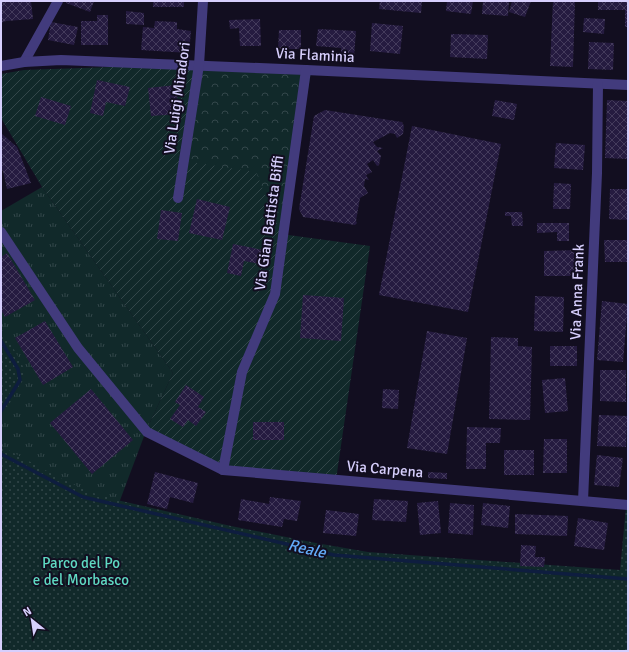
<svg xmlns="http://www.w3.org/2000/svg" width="629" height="652" font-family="Signika,sans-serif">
	<defs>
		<pattern id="grass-tufts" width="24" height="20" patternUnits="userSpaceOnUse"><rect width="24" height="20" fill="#11292a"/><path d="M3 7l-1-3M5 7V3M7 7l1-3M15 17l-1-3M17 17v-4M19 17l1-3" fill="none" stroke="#33474a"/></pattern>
		<pattern id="forest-crowns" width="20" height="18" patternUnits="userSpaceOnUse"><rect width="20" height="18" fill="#11292a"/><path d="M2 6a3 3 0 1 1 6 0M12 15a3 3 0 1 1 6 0" fill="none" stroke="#33474a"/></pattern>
		<pattern id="park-dots" width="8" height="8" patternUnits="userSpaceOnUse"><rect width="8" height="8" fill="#11292a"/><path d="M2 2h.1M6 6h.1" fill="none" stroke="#33474a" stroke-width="1.8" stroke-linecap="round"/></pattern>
		<pattern id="garden-furrows" width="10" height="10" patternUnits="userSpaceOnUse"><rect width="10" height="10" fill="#11292a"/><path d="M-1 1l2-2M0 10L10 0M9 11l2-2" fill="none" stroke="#33474a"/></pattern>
		<pattern id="building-cross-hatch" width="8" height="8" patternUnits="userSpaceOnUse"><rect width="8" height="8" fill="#251b40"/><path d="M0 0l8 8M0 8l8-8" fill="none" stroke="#443b5c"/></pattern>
	</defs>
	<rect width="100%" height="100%" fill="#120e20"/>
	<!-- grass -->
	<path fill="url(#grass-tufts)" d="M42,187L173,373L146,431L119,503L90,496L1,450V211Z"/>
	<!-- forest -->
	<path fill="url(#forest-crowns)" d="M198,64L311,73L281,234L178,160Z"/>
	<!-- park -->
	<g fill="url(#park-dots)">
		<path d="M1,328C10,344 21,358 26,375L1,418Z"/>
		<path d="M1,446L58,477L87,491L117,500L231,526L316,543L368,552L620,570L626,507L628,508V651H1Z"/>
	</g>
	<!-- garden -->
	<path fill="url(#garden-furrows)" d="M198,64L178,160L256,172L281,234L370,246L336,480L222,471L146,431L173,373L42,187L1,118V74L24,70Z"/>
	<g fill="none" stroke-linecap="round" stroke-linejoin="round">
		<!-- stream -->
		<g stroke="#0e1d3f" stroke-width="3.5">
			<path d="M1,341L18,369L20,380L1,411"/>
			<path d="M1,454L83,497L334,555L628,579"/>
		</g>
	</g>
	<!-- building -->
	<g fill="url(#building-cross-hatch)">
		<path d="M1,1H31L33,19L6,21L1,23Z"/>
		<path d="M67,1H94L90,12L66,3Z"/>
		<rect x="153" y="1" width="31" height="6"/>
		<path d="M380,1H422L421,13L379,9Z"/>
		<path d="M447,1H473L471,14L446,11Z"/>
		<path d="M483,1H509L508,16L482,14Z"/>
		<path d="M512,1H531L525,17L509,12Z"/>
		<path d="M553,1H575L573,67L550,66Z"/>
		<path d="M598,1H628V27H625V10H598Z"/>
		<path d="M126,11L144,13V25L126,24Z"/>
		<path d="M97,15H108V45H81V21H97Z"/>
		<path d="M584,18L605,19L604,34L583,32Z"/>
		<path d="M260,19L261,46H240L239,28L230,29L229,20Z"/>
		<path d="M155,21L177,22V29L191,31L189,53L141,50L143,27L154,28Z"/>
		<path d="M51,22L78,27L74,45L48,40Z"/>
		<path d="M372,23L403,26L400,54L370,51Z"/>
		<path d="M318,29L356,31L354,57L341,56V48L316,46Z"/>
		<path d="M279,30H301V49H278Z"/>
		<path d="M451,34L488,35L487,59L450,57Z"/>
		<path d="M589,42L614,43L613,70L588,69Z"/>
		<path d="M97,80L130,87L125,106L106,102L103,116L90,113Z"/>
		<path d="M176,85L179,114L151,116L148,88Z"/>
		<path d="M41,97L71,106L65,125L35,116Z"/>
		<path d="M495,100L517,104L514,120L492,116Z"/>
		<path d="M607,100L628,101V159L605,158Z"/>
		<path d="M325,110L402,122L404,126L403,134L397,138L395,134L390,133L373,142L377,147L383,148L377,151L381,156L379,165L377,166L373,160L367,164L372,172L366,175L369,180L365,179L364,186L368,193L360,198L356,221L357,223L355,225L303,217L299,209L314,116Z"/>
		<path d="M412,126L501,144L468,312L379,295Z"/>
		<path d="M1,133L17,147L31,183L7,189L3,171L1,169Z"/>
		<path d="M556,143L585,145L583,170L554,168Z"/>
		<path d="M554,183L571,184L570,209H553Z"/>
		<path d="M610,189H628V220L609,219Z"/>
		<path d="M197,199L230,207L222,240L189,233Z"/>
		<path d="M161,210L182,213L178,241L157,239Z"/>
		<path d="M505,212H522L523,226H512L511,216H505Z"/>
		<path d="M537,223H569V241H557V232L537,233Z"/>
		<path d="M604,240H628V262H605Z"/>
		<path d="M233,244L263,250L260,264L244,261L241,276L227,273Z"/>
		<path d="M576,250L577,276H544V251Z"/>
		<path d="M7,253L35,300L5,317L1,310V257Z"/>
		<path d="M303,295L344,298L341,341L300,338Z"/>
		<path d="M535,296L564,297L563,332L534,331Z"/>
		<path d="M602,301L628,304L623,362L597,360Z"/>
		<path d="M45,321L73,367L43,385L15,338Z"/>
		<path d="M427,331L467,338L447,454L407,448Z"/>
		<path d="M491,337L518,338V346L532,347L530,420L489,419Z"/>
		<rect x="550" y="346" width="27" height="20"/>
		<path d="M600,370H626V402L600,401Z"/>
		<path d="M565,378L568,411L545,413L542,380Z"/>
		<path d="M186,385L204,397L198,407L206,412L196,426L188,420L183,427L170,419L180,405L175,402Z"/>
		<path d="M91,389L133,440L92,474L50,423Z"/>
		<path d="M383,389L399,390L398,409L382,408Z"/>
		<path d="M599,415L627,416L626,447L597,446Z"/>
		<rect x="253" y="422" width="31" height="18"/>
		<path d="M467,427L501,428L500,443H486V469H466Z"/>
		<path d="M544,439H567V473H543Z"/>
		<rect x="504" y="450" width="30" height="25"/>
		<path d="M597,455L623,458L619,487L594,485Z"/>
		<path d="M155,472L198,483L193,503L170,497L167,509L147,504Z"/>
		<path d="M428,472L447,473V479L428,478Z"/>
		<path d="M270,497L301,501L297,521L284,519L282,527L238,520L241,499L269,504Z"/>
		<path d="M374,499L408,501L406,522L372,520Z"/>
		<path d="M438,501L441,533L420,535L417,503Z"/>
		<path d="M450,503L474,505L473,535L448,533Z"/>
		<path d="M483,503L510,506L508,528L481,525Z"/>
		<path d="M326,510L359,514L356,536L323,533Z"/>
		<path d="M515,514L568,516L567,536L515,534Z"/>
		<path d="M578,518L608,523L604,550L574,546Z"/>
		<path d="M521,545L536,546L535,557H545L544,567L520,566Z"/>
	</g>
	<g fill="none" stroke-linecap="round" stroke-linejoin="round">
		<!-- minor -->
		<g stroke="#423b7d" stroke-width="10">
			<path d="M24,62L58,1"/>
			<path d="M1,66L24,62L61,60L306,70L628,85"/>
			<path d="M178,198L199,65L203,1"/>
			<path d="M1,232L78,348L147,432L223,470L628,505"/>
			<path d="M223,470L242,372L275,294L306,70"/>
			<path d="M583,501L597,173L598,84"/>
		</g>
	</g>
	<g text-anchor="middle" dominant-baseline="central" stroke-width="4" stroke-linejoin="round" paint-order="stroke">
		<!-- street labels -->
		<g font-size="15" fill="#d7cffd" stroke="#120e20">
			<text transform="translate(315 55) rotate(3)">Via Flaminia</text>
			<text transform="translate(177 98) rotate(-82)">Via Luigi Miradori</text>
			<text transform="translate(269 223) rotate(-82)">Via Gian Battista Biffi</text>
			<text transform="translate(577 292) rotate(-88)">Via Anna Frank</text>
			<text transform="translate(385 469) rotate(5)">Via Carpena</text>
		</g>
		<!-- park labels -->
		<g font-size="15" fill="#5fd9c2" stroke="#120e20">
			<text x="81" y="563">Parco del Po<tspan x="81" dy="17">e del Morbasco</tspan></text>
		</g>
		<!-- water labels -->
		<g font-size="16" font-style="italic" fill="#62aaf7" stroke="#120e20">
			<text transform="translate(307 549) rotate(13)">Reale</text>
		</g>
	</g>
	<!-- border -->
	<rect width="629" height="652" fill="none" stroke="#d7cffd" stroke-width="4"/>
	<!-- north arrow -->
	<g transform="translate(32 620) rotate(330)" stroke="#120e20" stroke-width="3" paint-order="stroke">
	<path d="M0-3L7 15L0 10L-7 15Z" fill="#d7cffd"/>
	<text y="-6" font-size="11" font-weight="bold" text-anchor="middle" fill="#d7cffd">N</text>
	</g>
</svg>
